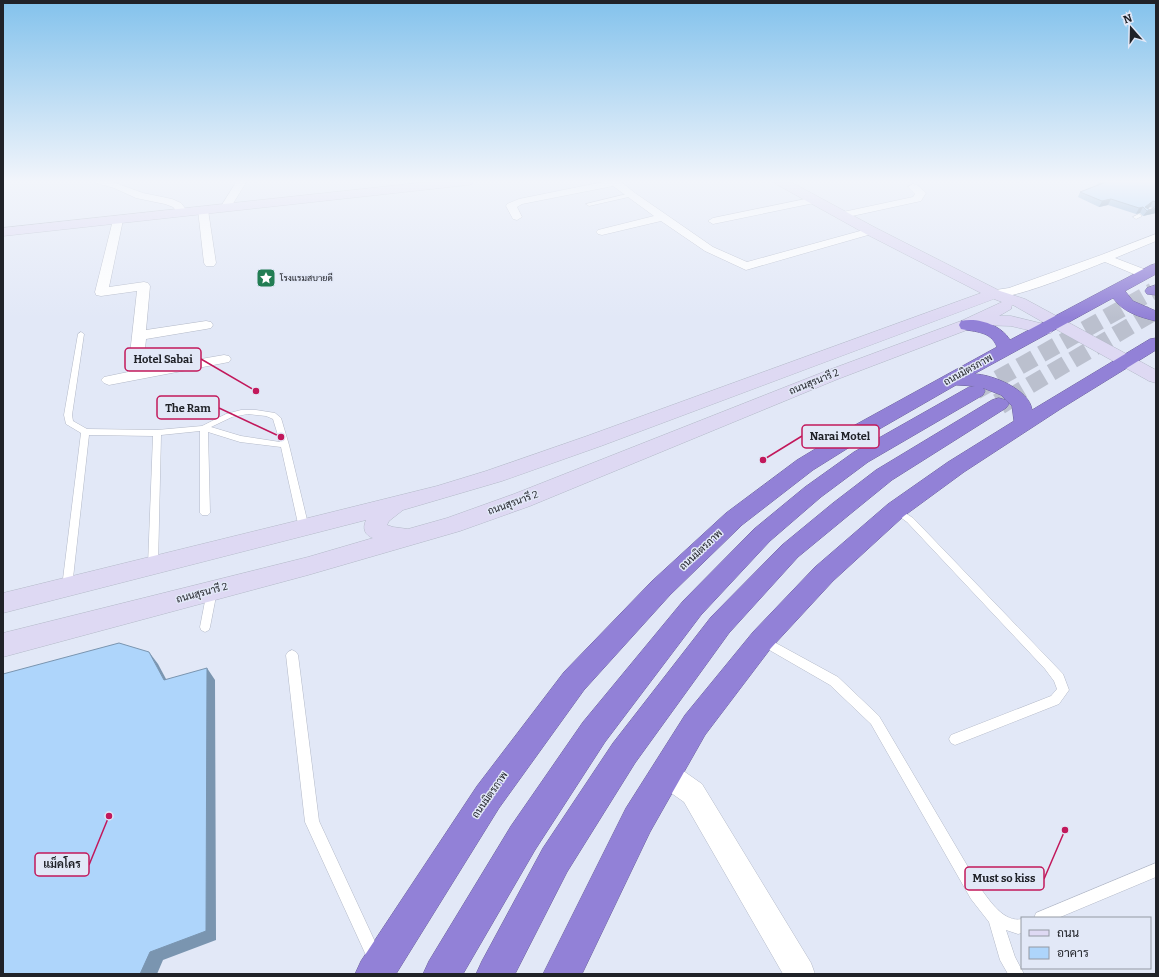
<svg xmlns="http://www.w3.org/2000/svg" width="1159" height="977" font-family="Bitter,Sarabun,serif">
	<rect width="100%" height="100%" fill="#e2e8f7"/>
	<g fill="none" stroke-linecap="round" stroke-linejoin="round">
		<!-- highway-tunnel-far1 -->
		<g stroke="#bbc0ce" stroke-width="17" stroke-dasharray="17 8" stroke-linecap="butt">
			<path d="M976,391L1153,291"/>
			<path d="M1008,398L1156,311"/>
		</g>
		<!-- highway-tunnel -->
		<path stroke="#bbc0ce" stroke-width="22" stroke-dasharray="22 10" stroke-linecap="butt" d="M999,404L1010,397"/>
		<defs>
			<g id="lane">
				<path d="M631,193L633,194V196L589,206L586,204Z"/>
				<path d="M1139,214L1142,216L1136,219L1133,217Z"/>
				<path d="M81,332L84,334L72,415L73,421L87,429L157,430L202,426L226,414L241,410H256L275,413L281,418L289,445L309,528L307,530H301L299,528L281,447L240,442L208,432L210,513L208,515H202L200,513V431L161,435L158,565L157,568L153,569L149,568L148,565L153,436L89,435L72,587L71,590L67,591L63,590L62,587L81,433L66,424L64,415L78,334ZM248,414L266,416L273,419L280,442L241,436L211,427L232,417Z"/>
				<path d="M896,507L913,518L1063,674L1069,690L1059,704L955,745L951,743L949,739L951,735L1051,696L1057,689L1054,681L1045,669L907,522L893,512L891,510Z"/>
				<path d="M212,587L216,588L217,591L210,627L209,630L205,632L201,630L200,627L207,591L208,588Z"/>
				<path d="M763,636L838,677L879,716L981,889C990,901 1004,923 1022,919V933L1018,934L1006,930L1015,957L1024,974H1008L1000,960L989,922L971,899L871,724L830,685L759,644L758,641L759,638Z"/>
				<path d="M292,650L296,652L298,655L319,821L383,959L380,964L375,967L370,964L305,822L286,655L288,652Z"/>
				<path d="M1156,863V877L1058,918H1034L1036,913Z"/>
			</g>
			<g id="street">
				<path d="M95,181H110L143,193L172,199L181,203L188,212L183,215L179,214L173,207L165,204L136,198L114,188L96,183Z"/>
				<path d="M237,181H247L229,210H221L220,208Z"/>
				<path d="M608,181H620L635,193L713,247L747,262L871,228L877,231L875,233L746,270L705,251L661,221L602,235L598,234L596,232L598,230L654,216L613,186L522,204L517,207L522,217L517,220L513,219L506,206L507,204L519,199Z"/>
				<path d="M913,184L917,185L926,193L921,201L843,218L838,215L843,212L913,197L915,194L908,187Z"/>
				<path d="M815,197L819,198L820,200L819,202L713,224L708,221L713,218Z"/>
				<path d="M203,207L208,210L216,263L214,266H206L204,263L198,210Z"/>
				<path d="M118,217L123,220L109,287L144,282L148,283L150,286L146,330L206,321L211,322L213,325L211,328L206,329L146,339L143,369L224,355L229,356L231,359L229,362L109,385L104,383L101,380L104,377L128,372L137,291L101,296L96,295L95,292L113,220Z"/>
				<path d="M1156,234V241L1115,258L1149,271L1151,274L1149,277H1141L1105,262C1081,271 1010,302 989,297L988,294L989,291L1009,288L1101,255Z"/>
				<path d="M666,761L675,765L702,784L811,963L815,974H783L684,802L657,783L653,774L657,765Z"/>
			</g>
			<g id="secondary">
				<path d="M437,181H474L472,184L468,185L3,236V228Z"/>
				<path d="M774,181H789L876,228L1000,291L1025,299L1156,370V383L1149,381L1052,327L1053,329L1051,333L1045,334L1011,326L980,325L838,379L530,506L460,531L308,575L3,657V633L308,557L373,538C365,535 362,529 366,520L3,613V593L304,519L437,486L486,471L587,436L981,293L866,234L776,184ZM994,299L1002,302L961,321L826,371L514,494L447,518L408,529L393,527L387,525L389,521L403,510L502,481L601,446ZM1012,305H1013L1048,325L1011,316H999L1011,309Z"/>
			</g>
			<g id="highway">
				<path d="M1156,264V274L1125,291L1133,301L1156,311V321C1139,317 1123,312 1113,298L974,374C992,374 1030,390 1032,410L1150,339L1156,338V350L1062,408L964,472L904,516L833,581L771,648L705,735L650,832L582,974H543L626,808L685,715L753,632L815,567L888,504L948,462L1014,421L1012,406L1001,395L983,388L985,391L983,395L868,462L821,497L770,541L701,615L605,742L535,850L463,974H423L429,961L511,826L583,722L683,601L754,529L805,487L854,452L969,387L975,386L956,385L869,435L813,470L742,525L670,595L584,690L499,808L396,974H355L361,961L477,786L564,672L652,581L726,513L797,460L855,425L997,347C991,331 975,332 961,329L959,325L961,321C978,317 1001,325 1010,340L1151,265Z"/>
				<path d="M1156,285V295L1147,294L1145,291L1147,288Z"/>
				<path d="M999,398L1006,400L1009,404L1006,408L892,480L849,515L798,557L729,633L635,763L567,872L515,974H476L482,961L543,848L613,743L711,617L782,545L833,503L876,470L992,400Z"/>
			</g>
		</defs>
		<!-- lane casing -->
		<use href="#lane" stroke="#b3b9c8" stroke-width="1"/>
		<!-- street casing -->
		<use href="#street" stroke="#b3b9c8" stroke-width="1"/>
		<!-- secondary casing -->
		<use href="#secondary" stroke="#b3b9c8" stroke-width="1"/>
		<!-- highway casing -->
		<use href="#highway" stroke="#6a609a" stroke-width="1"/>
		<!-- lane -->
		<use href="#lane" fill="#fff" fill-rule="evenodd"/>
		<!-- street -->
		<use href="#street" fill="#fff" fill-rule="evenodd"/>
		<!-- secondary -->
		<use href="#secondary" fill="#ded9f3" fill-rule="evenodd"/>
		<!-- highway -->
		<use href="#highway" fill="#9281d7" fill-rule="evenodd"/>
	</g>
	<!-- wall -->
	<path fill="#96b7d8" fill-rule="evenodd" d="M1099,181H1156V213L1143,216L1140,213L1136,214L1108,205L1099,207L1078,197L1080,192L1098,185H1097ZM1150,207L1153,208L1150,210L1148,208Z"/>
	<!-- shaded-wall -->
	<g fill="#7a95b0">
		<path d="M1111,199L1108,205L1099,207L1102,201Z"/>
		<path d="M1153,201L1150,207L1146,210L1145,207Z"/>
		<path d="M1143,207L1140,213L1136,214L1139,208Z"/>
		<path d="M1156,208V213L1143,216L1147,211Z"/>
		<path d="M149,652L158,664L173,692L164,680Z"/>
		<path d="M207,668L215,680L216,940L163,960L157,974H140Z"/>
	</g>
	<!-- building -->
	<g fill="#aed5fb" stroke="#7a95b0">
		<path d="M1104,181H1156V202L1153,201L1145,207L1150,210L1156,206V208L1147,211L1143,207L1139,208L1111,199L1102,201L1080,192L1106,182Z"/>
		<path d="M119,643L149,652L164,680L207,668L206,931L150,952L140,974H3V674Z"/>
	</g>
	<!-- sky -->
	<linearGradient id="sky" x2="0" y2="1"><stop stop-color="#83c2ec"/><stop offset="0.57" stop-color="#f2f5fb"/><stop offset="1" stop-color="#f2f5fb" stop-opacity="0"/></linearGradient>
	<rect width="1159" height="318" fill="url(#sky)"/>
	<!-- icons -->
	<defs>
		<symbol id="sight-square" viewBox="-11 -11 22 22"><rect x="-9" y="-9" width="18" height="18" rx="4" fill="#227d53" stroke="#e2e8f7"/><path d="M0-6L1.8-2.2L6-1.7L2.9 1.2L3.7 5.4L0 3.3L-3.7 5.4L-2.9 1.2L-6-1.7L-1.8-2.2Z" fill="#fff"/></symbol>
	</defs>
	<g fill-rule="evenodd">
		<use href="#sight-square" x="255" y="267" width="22" height="22"/>
	</g>
	<g text-anchor="middle" dominant-baseline="central" stroke-width="3" stroke-linejoin="round" paint-order="stroke">
		<!-- far-poi labels -->
		<g font-size="9" fill="#202228" stroke="#e2e8f7" text-anchor="start">
			<text x="280" y="278">โรงแรมสบายดี</text>
		</g>
		<!-- street labels -->
		<g font-size="10" fill="#202228" stroke="#e2e8f7">
			<text transform="translate(968 370) rotate(-29)">ถนนมิตรภาพ</text>
			<text transform="translate(814 382) rotate(-22)">ถนนสุรนารี 2</text>
			<text transform="translate(513 503) rotate(-20)">ถนนสุรนารี 2</text>
			<text transform="translate(701 550) rotate(-43)">ถนนมิตรภาพ</text>
			<text transform="translate(202 593) rotate(-15)">ถนนสุรนารี 2</text>
			<text transform="translate(490 795) rotate(-55)">ถนนมิตรภาพ</text>
		</g>
	</g>
	<!-- callouts -->
	<path fill="none" stroke="#c2185b" stroke-width="1.5" d="M256 391L201 359M281 437L219 408M763 460L802 436M109 816L89 865M1065 830L1044 879"/>
	<g fill="#c2185b" stroke="#e2e8f7" stroke-width="1.5">
		<circle cx="256" cy="391" r="4"/>
		<circle cx="281" cy="437" r="4"/>
		<circle cx="763" cy="460" r="4"/>
		<circle cx="109" cy="816" r="4"/>
		<circle cx="1065" cy="830" r="4"/>
	</g>
	<g fill="#e2e8f7" stroke="#c2185b" stroke-width="1.5">
		<rect x="125" y="348" width="76" height="23" rx="4"/>
		<rect x="157" y="396" width="62" height="23" rx="4"/>
		<rect x="802" y="425" width="77" height="23" rx="4"/>
		<rect x="35" y="853" width="54" height="23" rx="4"/>
		<rect x="965" y="867" width="79" height="23" rx="4"/>
	</g>
	<g font-size="11" text-anchor="middle" font-weight="bold" fill="#202228">
		<text x="163" y="363">Hotel Sabai</text>
		<text x="188" y="412">The Ram</text>
		<text x="840" y="440">Narai Motel</text>
		<text x="62" y="868">แม็คโคร</text>
		<text x="1004" y="882">Must so kiss</text>
	</g>
	<!-- border -->
	<rect width="1159" height="977" fill="none" stroke="#202228" stroke-width="8"/>
	<!-- legend -->
	<rect x="1021" y="917" width="130" height="52" fill="#e2e8f7" stroke="#9499a4"/>
	<rect x="1029" y="930" width="20" height="6" fill="#ded9f3" stroke="#9499a4"/>
	<text x="1057" y="937" font-size="12" fill="#202228">ถนน</text>
	<rect x="1029" y="947" width="20" height="12" fill="#aed5fb" stroke="#9499a4"/>
	<text x="1057" y="957" font-size="12" fill="#202228">อาคาร</text>
	<!-- north arrow -->
	<g transform="translate(1131 28) rotate(340)" stroke="#e2e8f7" stroke-width="3" paint-order="stroke">
	<path d="M0-3L7 15L0 10L-7 15Z" fill="#202228"/>
	<text y="-6" font-size="11" font-weight="bold" text-anchor="middle" fill="#202228">N</text>
	</g>
</svg>
